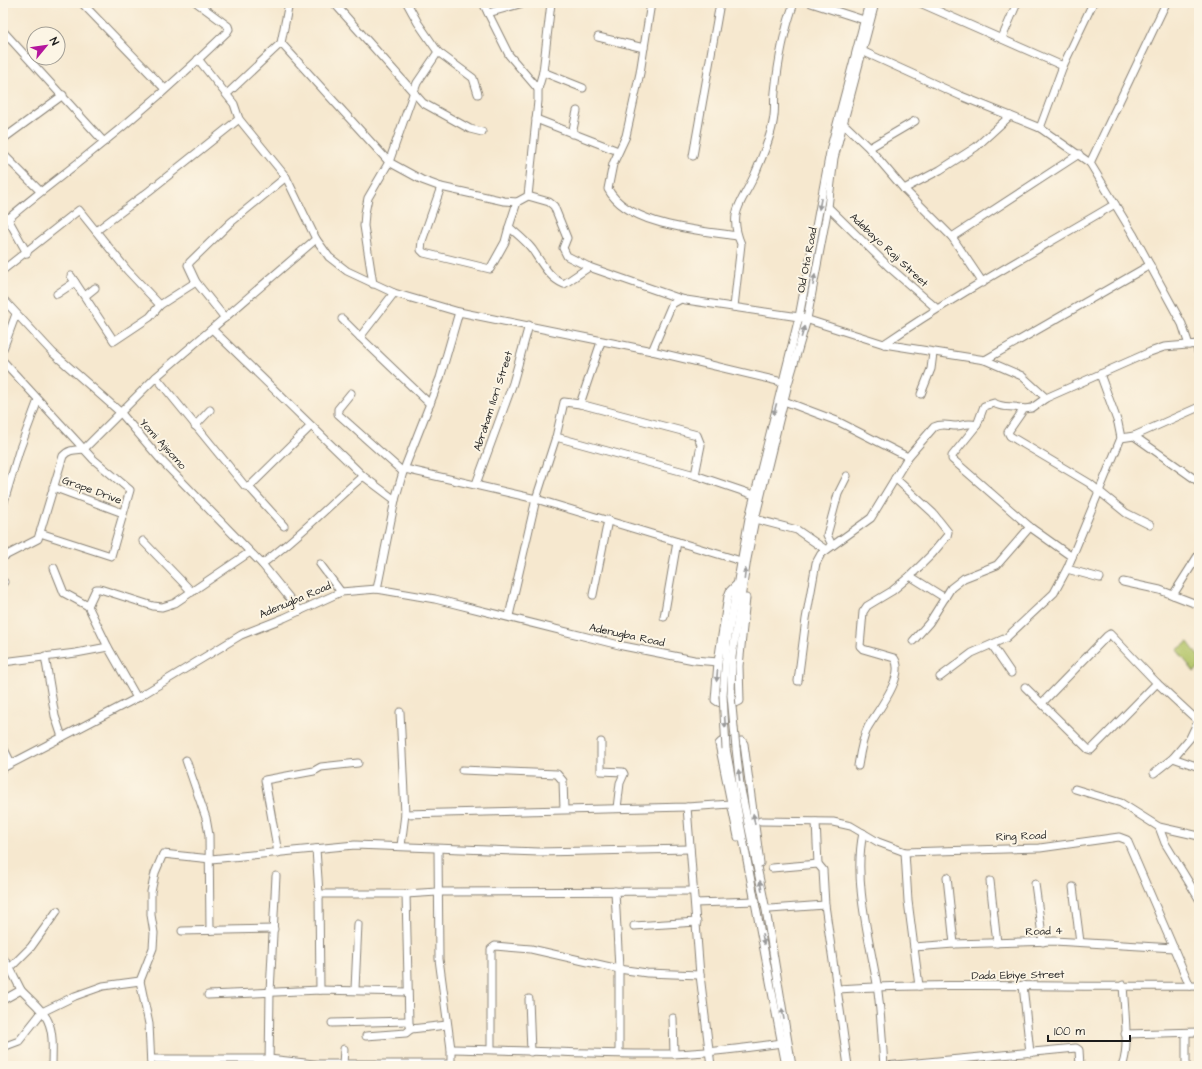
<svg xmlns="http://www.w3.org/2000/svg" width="1202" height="1069" font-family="'Architects Daughter',sans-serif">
	<rect width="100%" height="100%" fill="#fcf5e5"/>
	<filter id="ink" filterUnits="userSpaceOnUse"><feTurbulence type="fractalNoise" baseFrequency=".025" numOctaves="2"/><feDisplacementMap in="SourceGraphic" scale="8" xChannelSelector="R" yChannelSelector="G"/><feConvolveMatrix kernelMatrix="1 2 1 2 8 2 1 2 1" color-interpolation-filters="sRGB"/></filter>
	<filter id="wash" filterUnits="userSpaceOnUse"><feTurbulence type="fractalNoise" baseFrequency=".012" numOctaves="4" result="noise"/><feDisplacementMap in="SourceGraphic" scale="16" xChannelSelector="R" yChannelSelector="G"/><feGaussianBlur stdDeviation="0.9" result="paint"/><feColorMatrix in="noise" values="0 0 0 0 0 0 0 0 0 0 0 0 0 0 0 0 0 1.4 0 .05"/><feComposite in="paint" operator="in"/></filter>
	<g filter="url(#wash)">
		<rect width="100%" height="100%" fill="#f6e8cf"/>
		<!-- green -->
		<path fill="#b3c467" stroke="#687042" d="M1188,642L1199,657V668L1194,672L1177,650Z"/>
	</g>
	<g filter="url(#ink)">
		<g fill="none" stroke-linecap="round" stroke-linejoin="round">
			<defs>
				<g id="minor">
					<path d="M82,3L165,89"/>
					<path d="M334,3L423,103L470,129L482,132"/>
					<path d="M407,3L418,23L438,52L473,78L478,94"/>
					<path d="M483,3L509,55L538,89"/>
					<path d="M651,3L640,73L626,136L613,164L608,189C628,226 699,230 737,236"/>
					<path d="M811,3L864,20"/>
					<path d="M920,3L1063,66"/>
					<path d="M488,13L523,3"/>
					<path d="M3,31L104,142"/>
					<path d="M598,37L644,48"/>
					<path d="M1002,38L1017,3"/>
					<path d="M281,43L389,162L422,180L441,187L504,201L517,202L528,196L538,101V89L543,72L551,3"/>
					<path d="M862,51L961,96L1040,128L1090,163L1133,234L1182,324L1189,345"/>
					<path d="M198,59L234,104L239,119L286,177L316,239L329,257L347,271L394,293L459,312L652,351L782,382"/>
					<path d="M543,72L583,88"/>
					<path d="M227,94L281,43L289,3"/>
					<path d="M536,119L618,151"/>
					<path d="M842,122L869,148L904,189L952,237L983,283"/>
					<path d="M1040,128L1063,66L1093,3"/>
					<path d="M572,134L577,111"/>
					<path d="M3,139L63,95"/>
					<path d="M869,148L915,121"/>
					<path d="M3,154L40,191"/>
					<path d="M693,156L720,3"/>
					<path d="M1090,163L1166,3"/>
					<path d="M441,187L422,241L421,250L424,253L490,269L505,242L509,227"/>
					<path d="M904,189L940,170L976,147L1010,116"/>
					<path d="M528,196L549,202L554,206L567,238L563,248L567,256L589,267L681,299"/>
					<path d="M517,202L509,227C517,234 526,241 532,249C541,262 549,278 564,284L589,267"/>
					<path d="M828,207L888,266L936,308"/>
					<path d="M3,214L8,219L27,253"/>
					<path d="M8,219C34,196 62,176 89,154C137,116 183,75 227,32L229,29L228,26L197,3"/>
					<path d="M96,231L149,191L239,119"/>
					<path d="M952,237L1079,154"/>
					<path d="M3,270L79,210L127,270L160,305"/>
					<path d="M71,276L114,341L150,317L160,305L196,282L188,265L190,262L230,223L286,177"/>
					<path d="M196,282L225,318"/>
					<path d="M373,284L364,226L365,213L368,198L389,162L417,83L438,52"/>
					<path d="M394,293L360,337L430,404"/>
					<path d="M57,294L75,282"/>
					<path d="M85,296L95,288"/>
					<path d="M3,299L53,353L120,412L161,460L262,564L300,611"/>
					<path d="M734,307L741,244C727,211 743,202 755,174C762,157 772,135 774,116C775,108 774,100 775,92C778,63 784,31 794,3"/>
					<path d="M342,319L360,337"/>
					<path d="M212,329L363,476L395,500"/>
					<path d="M884,344C958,293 1038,250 1115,204"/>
					<path d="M1196,344L1199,356"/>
					<path d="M3,349L16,314"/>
					<path d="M652,351L672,304L681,299L686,300L799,317L884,344L985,360L1022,376L1046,398"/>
					<path d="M985,360L1150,265"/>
					<path d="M3,361L93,459L130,490L111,556L40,533"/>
					<path d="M156,377L245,486L249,487L284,526"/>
					<path d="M351,393L338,409V414L403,472"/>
					<path d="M921,394L931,369L933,353"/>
					<path d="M784,401L837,421L908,457"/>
					<path d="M580,404L601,342"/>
					<path d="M977,425L952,456V459L1030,527L1072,557"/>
					<path d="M195,426L210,410"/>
					<path d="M1134,436L1199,482"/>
					<path d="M556,437L695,475L754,495"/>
					<path d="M1121,438L1134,436L1199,407"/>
					<path d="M405,469L536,499L741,561"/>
					<path d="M476,484L513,383L529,325"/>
					<path d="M53,487L123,513"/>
					<path d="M249,487L311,426"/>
					<path d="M3,505L19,451L38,400"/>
					<path d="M755,519L797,530L826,550"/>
					<path d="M1150,525L1126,513L1089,483L1010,436L1008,432L1024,409L1032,408L1046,398L1150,352L1164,347L1199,344"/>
					<path d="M143,541L192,592"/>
					<path d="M832,545L827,535L838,494L847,476"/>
					<path d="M3,557L38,539L63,456C69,449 76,450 84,449L156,377L316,239"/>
					<path d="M262,564C298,538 329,505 363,476"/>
					<path d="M320,564L341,592"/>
					<path d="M54,568L64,593L88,606L108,647L137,698"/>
					<path d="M1067,569L1100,578"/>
					<path d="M910,576L945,598"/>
					<path d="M1123,582L1160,590L1199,605"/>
					<path d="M3,583L4,582"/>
					<path d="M736,585L730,591L728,596L718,662L715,700C721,705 734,705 740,701L739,666L746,598"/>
					<path d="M377,589L395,500L403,472L440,378L459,312"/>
					<path d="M593,595L608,520"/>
					<path d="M1173,595L1199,554"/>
					<path d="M88,606L96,589H100L153,606L162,607L175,603L250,552"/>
					<path d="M509,616L536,499L556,437L564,402L580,404L697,435L701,445L695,475"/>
					<path d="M664,617L677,542"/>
					<path d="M913,641L929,623L951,588L964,578L997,565L1030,527"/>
					<path d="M992,645L1011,673"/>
					<path d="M45,656L55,716L62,737"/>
					<path d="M3,662L76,653L108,647"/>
					<path d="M940,677L972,653L1006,638L1054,593L1067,569L1121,438L1118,423L1100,374"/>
					<path d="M798,681L806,619L816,563L821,554L871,518L908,457L934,427C942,423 949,426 957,426C966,425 966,422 977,425L984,406L994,403C1003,409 1012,405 1024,409"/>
					<path d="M1025,687L1088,749L1091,750L1157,683"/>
					<path d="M723,695L727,642L749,518L799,317L831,147L869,3"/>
					<path d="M731,696L732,657L747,559L755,519L788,384L807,319L828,207L834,158L875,3"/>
					<path d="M1042,703L1107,636L1110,634L1157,683L1198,721"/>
					<path d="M400,712L405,814L401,846"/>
					<path d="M601,742V771L623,772L624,774L620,783L617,808"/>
					<path d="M3,747L11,763"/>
					<path d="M736,748L740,785L766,910L792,1066"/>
					<path d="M726,749L786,1066"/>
					<path d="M1173,758L1199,767"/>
					<path d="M186,760L206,818L209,835L210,930"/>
					<path d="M858,766C860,753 862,739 868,727C876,713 907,675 894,658L863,649L860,646L863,612L867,606L892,591L910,576L932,554L947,536L948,532L933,513L895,478"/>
					<path d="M3,768L137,698L241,635L284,618L341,592L377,589L435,599L623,646L694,660L718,662"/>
					<path d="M462,770L557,774L563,781L564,809"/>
					<path d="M1154,773L1173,758L1190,738L1199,719"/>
					<path d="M1075,789L1121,803L1159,827L1199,836"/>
					<path d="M687,807L700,975L711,1066"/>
					<path d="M405,814L687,807L731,804"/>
					<path d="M761,821L833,822L851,826L878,842L905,852L1040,848L1119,837L1127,840L1190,986"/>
					<path d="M816,822L818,864L823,870L825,905L848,1066"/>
					<path d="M1159,827L1165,843L1199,899"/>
					<path d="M863,833C853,880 869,937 877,984C881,1011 882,1039 884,1066"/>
					<path d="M738,837L719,744L721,742L742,741L744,744L760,863"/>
					<path d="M316,849L319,894L320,990"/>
					<path d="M438,850L439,959L451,1049V1066"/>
					<path d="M905,852L908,901L919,986"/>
					<path d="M278,853L265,780L314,771L321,767L358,763"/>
					<path d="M772,868L818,864"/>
					<path d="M947,877L954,944"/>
					<path d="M990,881L997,943"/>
					<path d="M1035,884L1043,942"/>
					<path d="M1073,887L1080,942"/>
					<path d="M615,891L619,969V1053"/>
					<path d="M319,894H406L437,892L693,891"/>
					<path d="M406,894L409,1023L411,1029L447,1025"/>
					<path d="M695,903L756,901"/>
					<path d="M770,909L825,905"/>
					<path d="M634,926L697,922"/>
					<path d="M182,931L274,929"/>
					<path d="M914,947L954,944L1054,941L1174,948"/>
					<path d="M3,958L10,968"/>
					<path d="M1023,985L1030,1053"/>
					<path d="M355,989L358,924"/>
					<path d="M838,989C958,982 1079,988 1199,986"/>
					<path d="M21,990L10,968L31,947L57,911"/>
					<path d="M208,995L320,990L407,992"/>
					<path d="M529,999L531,1052"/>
					<path d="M3,1000L21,990C30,1000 43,1009 48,1021C54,1034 52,1052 52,1066"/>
					<path d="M673,1018L674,1054"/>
					<path d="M332,1023L408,1021"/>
					<path d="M1186,1033V1066"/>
					<path d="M1125,1034L1199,1032"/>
					<path d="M366,1036L406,1033L411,1029"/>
					<path d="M3,1047L19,1041L42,1012L75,996L103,986L140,981"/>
					<path d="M451,1049C525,1050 599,1055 673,1054C709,1053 746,1048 782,1043"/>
					<path d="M491,1049V949L495,946L531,949L619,969L647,973L700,975"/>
					<path d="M151,1059H269L314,1064H451"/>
					<path d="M343,1064L344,1049"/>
					<path d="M151,1066L149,1024L140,981L153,948L154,933L151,915V892L155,873L163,854L211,859L355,845L539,852L690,849"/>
					<path d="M269,1066L270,992L276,876"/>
					<path d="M885,1066L1076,1048L1079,1050L1080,1066"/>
					<path d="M1122,1066C1130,1050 1124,1005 1123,985"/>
				</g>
			</defs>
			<!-- minor casing -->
			<use href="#minor" stroke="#898276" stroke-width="9"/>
			<!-- minor -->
			<use href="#minor" stroke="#fff" stroke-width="7"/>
			<defs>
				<g id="minor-bridge">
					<path d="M723,695L726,749"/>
					<path d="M731,696L736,748"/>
				</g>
			</defs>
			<!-- minor-bridge casing -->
			<use href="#minor-bridge" stroke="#898276" stroke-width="9" stroke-linecap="butt"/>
			<!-- minor-bridge -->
			<use href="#minor-bridge" stroke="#fff" stroke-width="7"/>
		</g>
		<!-- one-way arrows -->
		<defs><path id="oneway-solid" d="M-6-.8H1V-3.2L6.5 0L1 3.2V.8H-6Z"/></defs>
		<g fill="#999">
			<use href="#oneway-solid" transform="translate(820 204) rotate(101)"/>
			<use href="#oneway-solid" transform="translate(814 280) rotate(-79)"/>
			<use href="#oneway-solid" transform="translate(803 332) rotate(-73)"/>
			<use href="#oneway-solid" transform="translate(775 409) rotate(105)"/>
			<use href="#oneway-solid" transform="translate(745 574) rotate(-83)"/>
			<use href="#oneway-solid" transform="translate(717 676) rotate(95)"/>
			<use href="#oneway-solid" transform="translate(725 722) rotate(86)"/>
			<use href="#oneway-solid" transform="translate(739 775) rotate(-97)"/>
			<use href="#oneway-solid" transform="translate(754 819) rotate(-99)"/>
			<use href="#oneway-solid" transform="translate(761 886) rotate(-101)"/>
			<use href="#oneway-solid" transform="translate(763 939) rotate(80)"/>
			<use href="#oneway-solid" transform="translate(783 1014) rotate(-100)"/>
		</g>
	</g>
	<g text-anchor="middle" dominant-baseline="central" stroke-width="4" stroke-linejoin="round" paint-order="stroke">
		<!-- street labels -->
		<g font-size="11" fill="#1c1c1c" stroke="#fcf5e5">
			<text transform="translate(889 250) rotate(43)">Adebayo Raji Street</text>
			<text transform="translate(807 260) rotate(-79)">Old Ota Road</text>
			<text transform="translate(493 401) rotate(-72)">Abraham Ilori Street</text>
			<text transform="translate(163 444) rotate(48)">Yomi Ajisomo</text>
			<text transform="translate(92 490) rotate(20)">Grape Drive</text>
			<text transform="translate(295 600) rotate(-23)">Adenugba Road</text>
			<text transform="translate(627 635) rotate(12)">Adenugba Road</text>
			<text transform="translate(1021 836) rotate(-2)">Ring Road</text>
			<text transform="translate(1044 931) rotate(-2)">Road 4</text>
			<text transform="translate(1018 975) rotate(-1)">Dada Ebiye Street</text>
		</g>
	</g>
	<!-- margin -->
	<rect width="1202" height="1069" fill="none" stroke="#fcf5e5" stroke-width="16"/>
	<!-- north arrow -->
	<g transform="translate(46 46) rotate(61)"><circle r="19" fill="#fcf5e5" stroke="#a29e95"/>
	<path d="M0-3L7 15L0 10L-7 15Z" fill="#b5179e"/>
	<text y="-6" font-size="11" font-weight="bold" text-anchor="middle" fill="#1c1c1c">N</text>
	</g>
	<!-- scale -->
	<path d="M1048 1035v6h82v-6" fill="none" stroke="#1c1c1c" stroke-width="2"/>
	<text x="1054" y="1035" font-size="12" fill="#1c1c1c" stroke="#fcf5e5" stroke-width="3" paint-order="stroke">100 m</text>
</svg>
